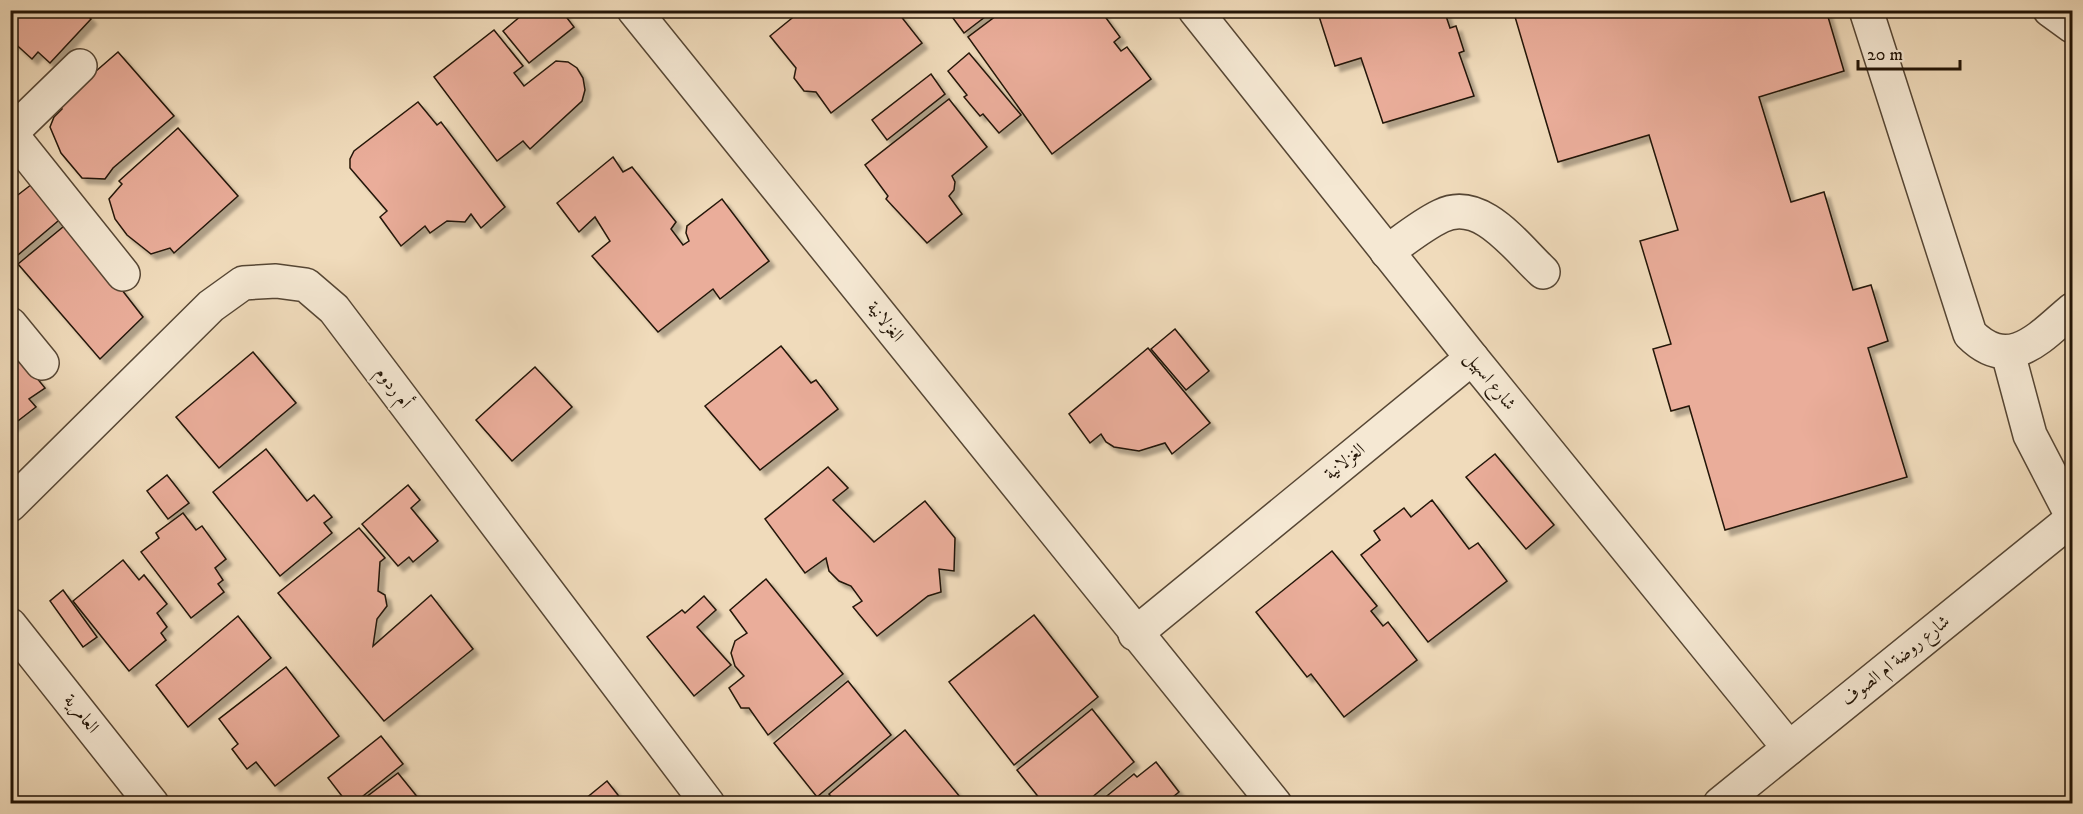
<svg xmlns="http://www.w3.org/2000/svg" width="2083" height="814" font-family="'IM FELL DW Pica',Amiri,serif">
	<defs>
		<filter id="shadow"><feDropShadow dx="5.5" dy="5.5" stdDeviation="1.5" flood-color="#0004"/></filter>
	</defs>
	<rect width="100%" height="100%" fill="#f0dbbb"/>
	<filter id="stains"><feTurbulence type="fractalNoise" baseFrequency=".00333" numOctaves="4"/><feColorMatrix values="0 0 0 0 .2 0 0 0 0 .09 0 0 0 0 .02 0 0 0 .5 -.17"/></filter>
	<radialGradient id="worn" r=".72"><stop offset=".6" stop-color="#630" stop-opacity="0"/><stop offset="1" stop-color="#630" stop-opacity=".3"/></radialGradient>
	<!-- building -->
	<g fill="#eaad9a" stroke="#231507" stroke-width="1.5" filter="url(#shadow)">
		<path d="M10,10H82L91,19L50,63L38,52L32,59L10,39Z"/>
		<path d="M528,10H561L574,27L529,63L503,31Z"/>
		<path d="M802,10H896L922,43L831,113L816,92L804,91L794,78L796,68L770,36Z"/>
		<path d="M947,10H994L964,33Z"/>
		<path d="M1004,10H1088L1092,17L1101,11L1120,37L1114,42L1121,51L1127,47L1151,79L1052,154L968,37Z"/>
		<path d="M1317,10H1414L1416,16L1433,10H1444L1450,28L1456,26L1464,51L1459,53L1474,96L1383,123L1361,58L1335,66Z"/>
		<path d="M1513,10H1826L1844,71L1759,97L1791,202L1824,192L1853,290L1871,285L1888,341L1868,348L1907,477L1725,530L1689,406L1671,411L1653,349L1671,344L1640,241L1678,230L1649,135L1558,162Z"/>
		<path d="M494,30L523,66L514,73L524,86L556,61L568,62L577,68L583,78L585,90L582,101L530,149L523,141L497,161L434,77Z"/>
		<path d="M118,52L174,116L113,168L105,179L82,178L61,153L50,127L54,117L62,109L58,104Z"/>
		<path d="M969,53L1021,115L999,133L983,114L980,116L964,97L967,95L948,71Z"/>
		<path d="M931,74L945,94L887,140L872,120Z"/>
		<path d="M949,99L987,147L952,176L955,182L954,190L949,196L962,214L927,243L886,199L888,196L865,165Z"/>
		<path d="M418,102L437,125L441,122L505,207L481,228L471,214L465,222L447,221L430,233L425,226L401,246L380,217L387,211L350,168V159L354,151Z"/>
		<path d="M178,128L238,196L174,253L170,248L151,254L127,235L115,219L109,199L122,184L119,181Z"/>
		<path d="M613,157L623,172L632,167L676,222L671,229L683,245L689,241L686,233L687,226L722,199L769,261L720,299L713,289L658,332L592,256L610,241L595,217L579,232L557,203Z"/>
		<path d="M36,181L64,216L12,260L10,201Z"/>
		<path d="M69,222L143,317L100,359L18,264Z"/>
		<path d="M1175,329L1209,371L1186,390L1151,349Z"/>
		<path d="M10,345L45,388L29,399L36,407L10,427Z"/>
		<path d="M781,346L811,383L816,380L838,409L760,470L705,406Z"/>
		<path d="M1148,348L1210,423L1172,454L1165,443L1139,451L1114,447L1106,442L1101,434L1090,443L1069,414Z"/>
		<path d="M253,352L296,403L219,468L176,417Z"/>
		<path d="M535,367L572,407L512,461L476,420Z"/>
		<path d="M266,449L307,501L314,495L332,517L324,523L332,533L280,576L213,492Z"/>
		<path d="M1495,454L1554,525L1526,549L1466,477Z"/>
		<path d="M828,467L848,488L833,500L874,542L925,501L955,538L954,571L939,569L941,592L928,596L877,636L853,607L862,601L851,586L839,581L829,571L826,558L805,573L765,519Z"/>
		<path d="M167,475L189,503L168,519L147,491Z"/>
		<path d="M408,485L420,500L411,508L438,541L413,562L409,557L398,566L362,524Z"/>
		<path d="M1432,500L1469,549L1478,543L1507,581L1428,642L1361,555L1380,540L1374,531L1404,508L1411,517Z"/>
		<path d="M183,513L196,530L202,526L226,559L215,568L223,580L218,584L224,592L191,618L141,552L159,538L156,533Z"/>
		<path d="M359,528L385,558L380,562L378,591L385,595L387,606L377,619L373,646L431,595L473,649L384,721L278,593Z"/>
		<path d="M1332,551L1377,606L1371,611L1383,626L1388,622L1417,660L1344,717L1311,674L1307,677L1256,612Z"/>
		<path d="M123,560L139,580L144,575L167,604L157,613L167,627L161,633L166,640L129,671L73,601Z"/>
		<path d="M766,579L843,674L768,735L749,708H741L729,688L744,676L735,666L731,653L735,641L747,633L730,610Z"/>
		<path d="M63,590L97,637L83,647L50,601Z"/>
		<path d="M704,596L716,610L697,627L731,665L694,696L647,637L682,610L685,613Z"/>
		<path d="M1034,615L1098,697L1014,765L949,682Z"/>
		<path d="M238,616L271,658L188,727L156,685Z"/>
		<path d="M286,667L339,736L275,786L256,762L247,769L232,749L238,744L219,719Z"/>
		<path d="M848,681L891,735L817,797L774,743Z"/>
		<path d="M1092,709L1134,762L1084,804H1044L1017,770Z"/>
		<path d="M905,730L965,803L837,804L829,794Z"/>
		<path d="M381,736L403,764L353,804H348L328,778Z"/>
		<path d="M1156,762L1179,792L1168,801L1170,804H1097L1134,774L1137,777Z"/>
		<path d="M398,773L423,804H357Z"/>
		<path d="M607,781L625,804H579Z"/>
	</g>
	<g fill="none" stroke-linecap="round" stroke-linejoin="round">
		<defs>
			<g id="minor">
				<path d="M634,10L1275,804"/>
				<path d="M1195,10L1472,358L1789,748"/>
				<path d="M1866,10L1970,334C2010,374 2040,337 2072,310"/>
				<path d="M2050,10L2072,26"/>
				<path d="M10,134L80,66"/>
				<path d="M11,134L123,274"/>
				<path d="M1387,252C1404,240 1422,225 1441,216C1481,196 1517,248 1543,272"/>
				<path d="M10,324L42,363"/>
				<path d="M2008,353L2030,435L2072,516"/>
				<path d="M10,505L211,306L243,283L276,281L306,285L334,309L708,804"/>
				<path d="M10,625L152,804"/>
				<path d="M1135,634L1472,358"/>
				<path d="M1720,804L2072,519"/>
			</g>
		</defs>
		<!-- minor casing -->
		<use href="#minor" stroke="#564634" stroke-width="36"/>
		<!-- minor -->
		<use href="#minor" stroke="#f5e8d3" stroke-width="33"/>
	</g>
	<g text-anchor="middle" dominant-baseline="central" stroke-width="4.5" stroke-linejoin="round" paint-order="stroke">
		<!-- street labels -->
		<g font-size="18" fill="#231507" stroke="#f5e8d3">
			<text transform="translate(885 322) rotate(51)">الغزلانية</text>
			<text transform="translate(1490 381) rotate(51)">شارع اسهيل</text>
			<text transform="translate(393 388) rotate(53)">أم ردوم</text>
			<text transform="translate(1345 462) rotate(-39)">الغزلانية</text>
			<text transform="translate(1896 661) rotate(-39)">شارع روضة ام الصوف</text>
			<text transform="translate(81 714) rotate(51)">العامرية</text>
		</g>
	</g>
	<!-- margin -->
	<rect width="2083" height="814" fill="none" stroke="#f0dbbb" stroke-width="36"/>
	<rect x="12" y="12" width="2059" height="790" fill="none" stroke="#231507" stroke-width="3"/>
	<rect x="18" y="18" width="2047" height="778" fill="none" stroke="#231507" stroke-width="1.5"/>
	<!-- scale -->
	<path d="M1858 60v9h102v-9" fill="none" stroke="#231507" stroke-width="3"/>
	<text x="1867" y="60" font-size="18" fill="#231507" stroke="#f5e8d3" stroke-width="4.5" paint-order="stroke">20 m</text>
	<rect width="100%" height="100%" filter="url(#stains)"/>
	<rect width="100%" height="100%" fill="url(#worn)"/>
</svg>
